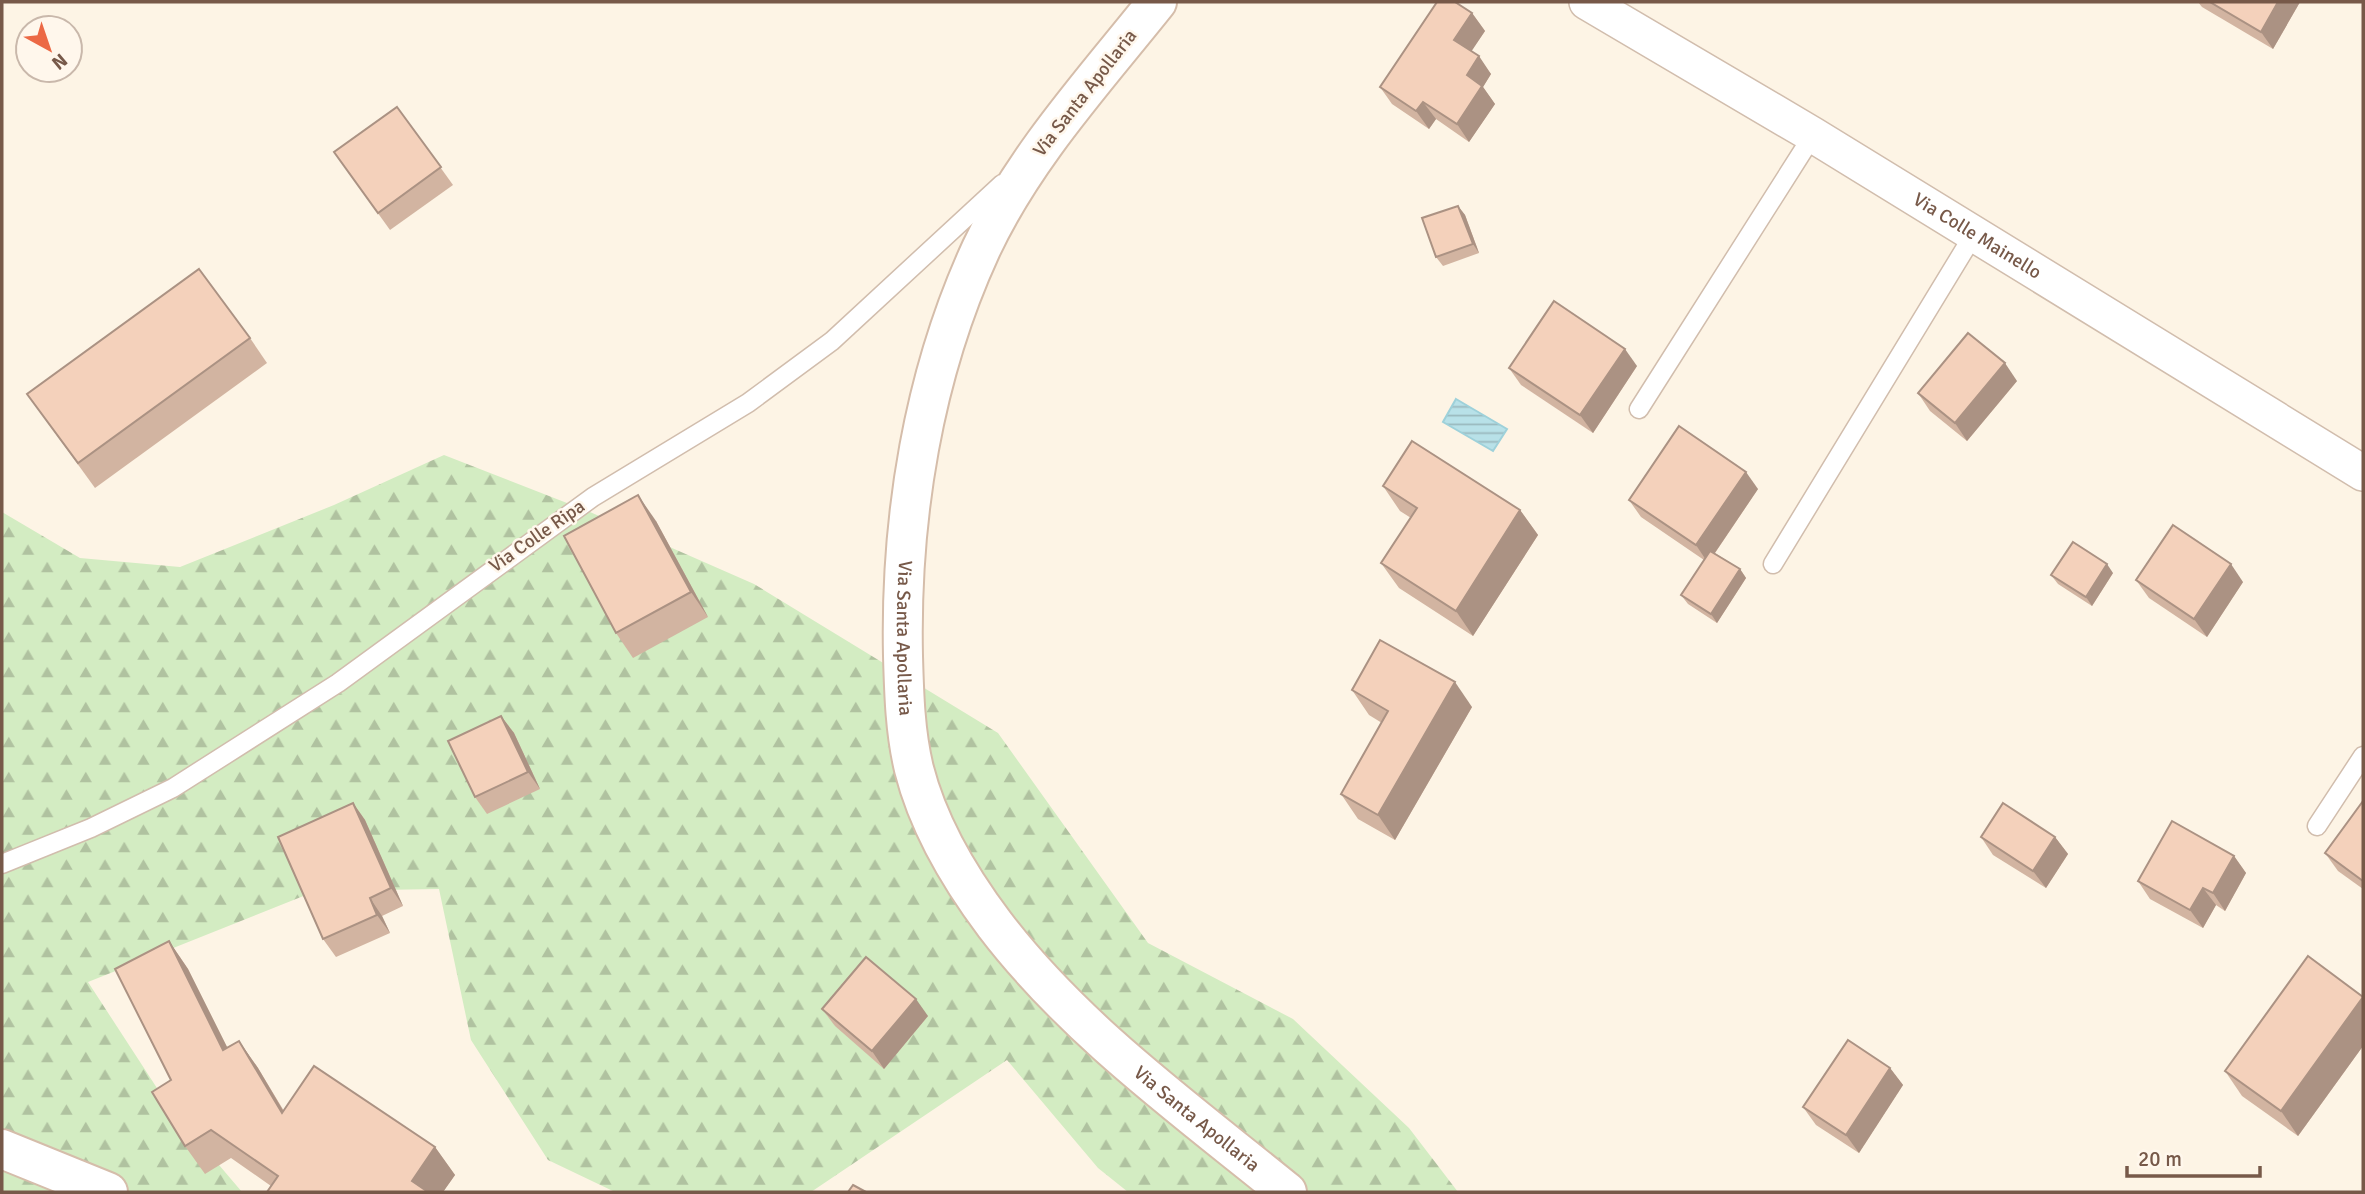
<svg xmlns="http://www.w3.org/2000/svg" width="2365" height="1194" font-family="Signika,sans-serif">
	<defs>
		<pattern id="forest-firs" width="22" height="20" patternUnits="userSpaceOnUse" patternTransform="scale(1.75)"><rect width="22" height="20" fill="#d3ecc2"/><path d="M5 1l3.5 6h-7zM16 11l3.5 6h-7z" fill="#b0c2a0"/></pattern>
		<pattern id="water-rules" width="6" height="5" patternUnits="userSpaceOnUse" patternTransform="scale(1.75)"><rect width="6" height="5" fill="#b8e1e8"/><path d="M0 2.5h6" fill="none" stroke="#9ab9be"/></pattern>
	</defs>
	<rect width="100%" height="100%" fill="#fdf4e5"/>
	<!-- forest -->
	<path fill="url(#forest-firs)" d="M444,455L590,512L754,584L998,733L1148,943L1293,1019L1409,1128L1458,1192H1128L1098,1168L1007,1060L811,1192H615L548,1160L471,1040L439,889L316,891L88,982L168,1105L242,1192H2V512L80,558L180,567L334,505Z"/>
	<!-- water -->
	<path fill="url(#water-rules)" stroke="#9ed1da" stroke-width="2" d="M1456,399L1507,429L1493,451L1443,422Z"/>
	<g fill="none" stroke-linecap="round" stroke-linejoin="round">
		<defs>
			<g id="lane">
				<path d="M1639,409L1813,135"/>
				<path d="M1773,564L1974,234"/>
				<path d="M2317,826L2363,756"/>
				<path d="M2,864L91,828L173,788L338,683L593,497L748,403L832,341L1002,184"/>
			</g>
			<g id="street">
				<path id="s1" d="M1587,2L1813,135L2363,473"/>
			</g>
			<g id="secondary">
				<path id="s2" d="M1157,2C1094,81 1024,157 981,249C923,375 900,518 903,656C904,693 905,732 914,769C928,824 961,880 995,925C1075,1030 1185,1109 1287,1192"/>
				<path d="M2,1149L108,1192"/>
			</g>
		</defs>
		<!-- lane casing -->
		<use href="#lane" stroke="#d1bdad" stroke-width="21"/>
		<!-- street casing -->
		<use href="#street" stroke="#d1bdad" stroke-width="38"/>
		<!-- secondary casing -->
		<use href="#secondary" stroke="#d5bdaa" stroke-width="42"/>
		<!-- lane -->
		<use href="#lane" stroke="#fff" stroke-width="18"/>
		<!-- street -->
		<use href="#street" stroke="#fff" stroke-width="35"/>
		<!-- secondary -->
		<use href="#secondary" stroke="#fff" stroke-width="38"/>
	</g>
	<!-- wall -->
	<g fill="#d2b4a1">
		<path d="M2198,2H2300L2273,49L2202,7Z"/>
		<path d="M1472,13L1485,31L1471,51L1491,74L1483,87L1495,104L1469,142L1436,119L1429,129L1392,104L1380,87Z"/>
		<path d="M397,107L453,185L390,230L334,152Z"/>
		<path d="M1458,206L1465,215L1479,253L1443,266L1436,257Z"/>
		<path d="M250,338L267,363L95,488L45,419Z"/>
		<path d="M1637,366L1593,433L1521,385L1509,368Z"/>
		<path d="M2017,381L1967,441L1930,411L1918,393Z"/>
		<path d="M1383,486L1520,510L1538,535L1473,636L1399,588L1381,563L1411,518L1400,511Z"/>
		<path d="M1758,489L1715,553L1740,569L1746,578L1717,623L1688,604L1681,595L1704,560L1641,517L1629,500Z"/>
		<path d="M656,521L708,617L633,658L616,633Z"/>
		<path d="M2113,573L2092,606L2058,584L2051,575Z"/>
		<path d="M2136,580L2243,582L2207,637L2149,598Z"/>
		<path d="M1352,690L1472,707L1395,840L1358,819L1341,794L1382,723L1369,715Z"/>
		<path d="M501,716L514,733L540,789L487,814L475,797Z"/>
		<path d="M2363,801V889L2338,871L2325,853Z"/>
		<path d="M353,803L365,820L403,906L382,916L390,933L336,957L323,939Z"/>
		<path d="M1981,837H2055L2068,854L2046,888L1993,855Z"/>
		<path d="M2234,856L2246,873L2225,911L2216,905L2203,928L2150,899L2138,881Z"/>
		<path d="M169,941L188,969L227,1047L239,1041L258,1068L284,1111L435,1147L455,1175L443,1192H267L271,1186L231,1158L205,1174L185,1146Z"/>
		<path d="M2363,997V1046L2298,1136L2242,1096L2225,1071Z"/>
		<path d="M822,1009L928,1016L884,1069L835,1026Z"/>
		<path d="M1890,1068L1903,1085L1859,1153L1816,1125L1803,1107Z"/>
	</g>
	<!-- shaded-wall -->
	<g fill="#ab9283">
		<path d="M2278,2H2300L2273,49L2261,32Z"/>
		<path d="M1472,13L1485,31L1467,58L1454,40Z"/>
		<path d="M1479,56L1491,74L1483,87L1495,104L1469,142L1457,124L1467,75Z"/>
		<path d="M1423,102L1436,119L1429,129L1416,111Z"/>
		<path d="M1458,206L1465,215L1479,253L1473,244Z"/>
		<path d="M1625,349L1637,366L1593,433L1580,415Z"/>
		<path d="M2005,363L2017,381L1967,441L1955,423Z"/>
		<path d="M1746,472L1758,489L1708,563L1696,545Z"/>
		<path d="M638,495L656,521L708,617L691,592Z"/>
		<path d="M1520,510L1538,535L1473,636L1456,611Z"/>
		<path d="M2107,564L2113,573L2092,606L2086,597Z"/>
		<path d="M2231,564L2243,582L2207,637L2194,619Z"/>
		<path d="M1740,569L1746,578L1717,623L1711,614Z"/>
		<path d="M1455,682L1472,707L1395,840L1378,815Z"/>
		<path d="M501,716L514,733L540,789L528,772Z"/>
		<path d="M353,803L365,820L403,906L391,888Z"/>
		<path d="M2055,837L2068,854L2046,888L2033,871Z"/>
		<path d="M2234,856L2246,873L2225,911L2213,893Z"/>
		<path d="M2203,888L2216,905L2203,928L2190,910Z"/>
		<path d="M370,898L382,916L390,933L377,915Z"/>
		<path d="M169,941L188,969L242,1077L223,1050Z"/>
		<path d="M2363,997V1046L2298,1136L2281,1111Z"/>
		<path d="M916,999L928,1016L884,1069L872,1051Z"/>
		<path d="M239,1041L258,1068L301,1141L282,1113Z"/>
		<path d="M1890,1068L1903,1085L1859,1153L1846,1135Z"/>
		<path d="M435,1147L455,1175L443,1192H420L412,1181Z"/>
	</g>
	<!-- building -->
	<g fill="#f4d1bb" stroke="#ab9283" stroke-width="2">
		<path d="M1437,2H1455L1472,13L1454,40L1479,56L1467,75L1482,86L1457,124L1423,102L1416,111L1380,87Z"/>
		<path d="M2210,2H2278L2261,32Z"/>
		<path d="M397,107L441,167L378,213L334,152Z"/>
		<path d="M1458,206L1473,244L1436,257L1422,218Z"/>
		<path d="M199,269L250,338L78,463L27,394Z"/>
		<path d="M1554,301L1625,349L1580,415L1509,368Z"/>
		<path d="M1968,333L2005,363L1955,423L1918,393Z"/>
		<path d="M1679,426L1746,472L1696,545L1629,500Z"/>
		<path d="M1412,441L1520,510L1456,611L1381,563L1417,508L1383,486Z"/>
		<path d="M638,495L691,592L616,633L564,536Z"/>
		<path d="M2173,525L2231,564L2194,619L2136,580Z"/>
		<path d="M2073,542L2107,564L2086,597L2051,575Z"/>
		<path d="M1710,551L1740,569L1711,614L1681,595Z"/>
		<path d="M1380,640L1455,682L1378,815L1341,794L1388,711L1352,690Z"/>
		<path d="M501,716L528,772L475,797L448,741Z"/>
		<path d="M2363,801V881L2325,853Z"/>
		<path d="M353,803L391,888L370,898L377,915L323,939L278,837Z"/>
		<path d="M2003,803L2055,837L2033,871L1981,837Z"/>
		<path d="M2172,821L2234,856L2213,893L2203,888L2190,910L2138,881Z"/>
		<path d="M169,941L223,1050L239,1041L282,1113L314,1066L435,1147L412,1181L428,1192H267L278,1176L211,1130L185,1146L152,1092L171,1080L115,969Z"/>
		<path d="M2308,956L2363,997L2281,1111L2225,1071Z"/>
		<path d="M866,957L916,999L872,1051L822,1009Z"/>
		<path d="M1848,1040L1890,1068L1846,1135L1803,1107Z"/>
		<path d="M853,1185L866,1192H848Z"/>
	</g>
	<g text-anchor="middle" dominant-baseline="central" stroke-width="5" stroke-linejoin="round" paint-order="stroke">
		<!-- street labels -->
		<g font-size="19" fill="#775949" stroke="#fff7ec">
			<text transform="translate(1085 93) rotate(-52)">Via Santa Apollaria</text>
			<text stroke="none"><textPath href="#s1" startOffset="455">Via Colle Mainello</textPath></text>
			<text transform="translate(537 536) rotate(-35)">Via Colle Ripa</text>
			<text stroke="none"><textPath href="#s2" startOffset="704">Via Santa Apollaria</textPath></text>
			<text stroke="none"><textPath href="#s2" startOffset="1293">Via Santa Apollaria</textPath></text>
		</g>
	</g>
	<!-- border -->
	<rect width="2365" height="1194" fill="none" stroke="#775949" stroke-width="7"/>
	<!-- north arrow -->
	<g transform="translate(49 49) rotate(140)"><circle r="33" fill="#fff7ec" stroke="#c9b8ab" stroke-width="2"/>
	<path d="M0-5L12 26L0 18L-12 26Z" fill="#ec6945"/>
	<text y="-10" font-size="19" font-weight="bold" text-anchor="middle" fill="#775949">N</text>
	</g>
	<!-- scale -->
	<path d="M2127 1166v10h133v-10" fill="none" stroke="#775949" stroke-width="3.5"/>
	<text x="2138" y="1166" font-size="21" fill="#775949" stroke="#fff7ec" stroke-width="5" paint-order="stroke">20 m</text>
</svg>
